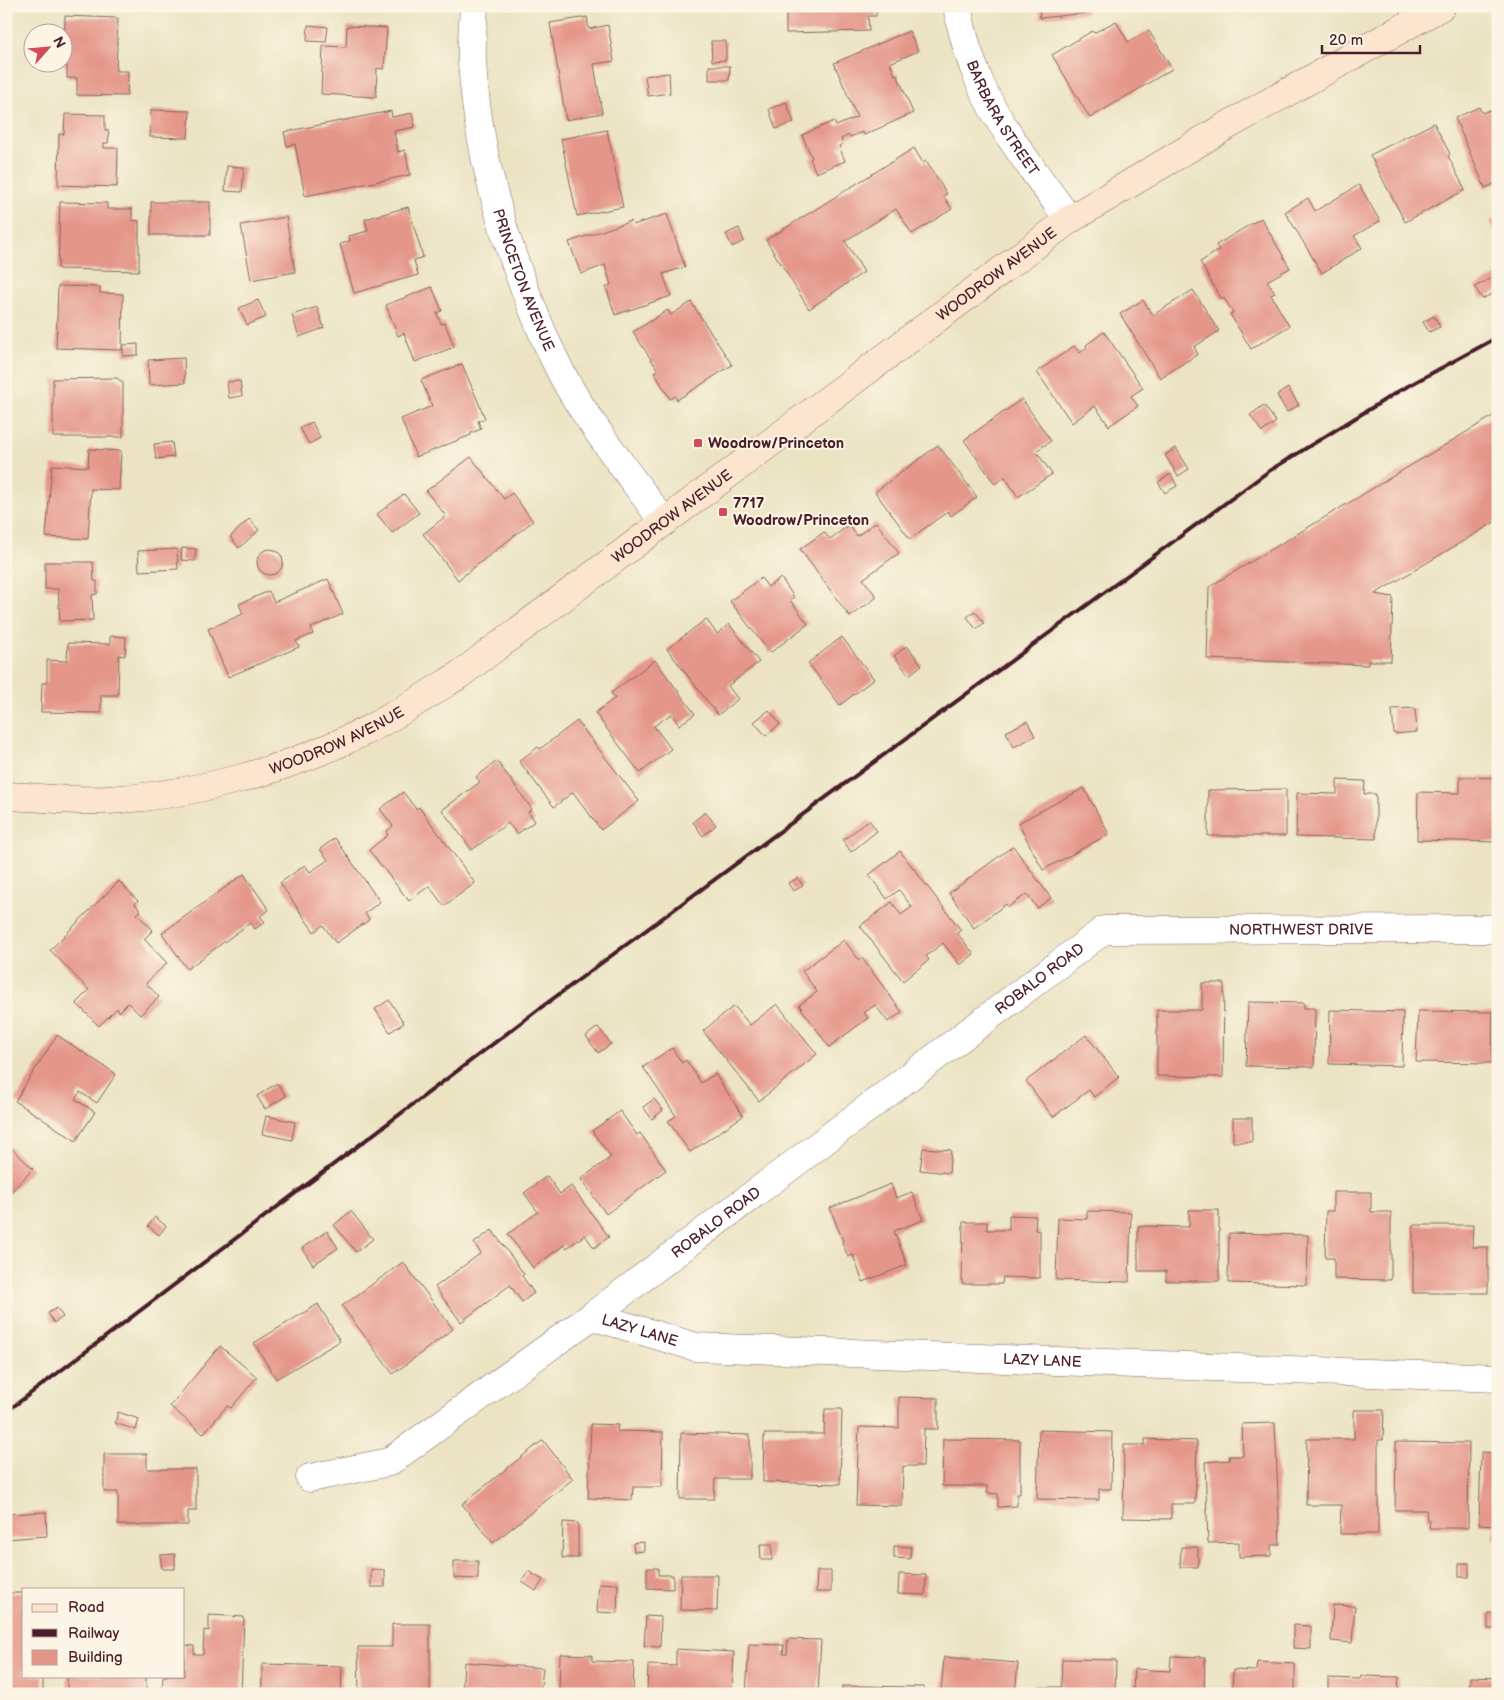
<svg xmlns="http://www.w3.org/2000/svg" width="1504" height="1700" font-family="'Balsamiq Sans',sans-serif">
	<rect width="100%" height="100%" fill="#fcf5e5"/>
	<filter id="ink" filterUnits="userSpaceOnUse"><feTurbulence type="fractalNoise" baseFrequency=".02" numOctaves="2"/><feDisplacementMap in="SourceGraphic" scale="10" xChannelSelector="R" yChannelSelector="G"/><feConvolveMatrix kernelMatrix="1 2 1 2 8 2 1 2 1" color-interpolation-filters="sRGB"/></filter>
	<filter id="wash" filterUnits="userSpaceOnUse"><feTurbulence type="fractalNoise" baseFrequency=".0096" numOctaves="4" result="noise"/><feDisplacementMap in="SourceGraphic" scale="20" xChannelSelector="R" yChannelSelector="G"/><feGaussianBlur stdDeviation="1.12" result="paint"/><feColorMatrix in="noise" values="0 0 0 0 0 0 0 0 0 0 0 0 0 0 0 0 0 1.4 0 .05"/><feComposite in="paint" operator="in"/></filter>
	<g filter="url(#wash)">
		<rect width="100%" height="100%" fill="#ebe3c2"/>
		<g id="blocks">
			<!-- building -->
			<g fill="#e49688">
				<path d="M103,6H138V9L103,8Z"/>
				<path d="M327,6H386V11L327,8Z"/>
				<path d="M786,6H876V16H868L869,31L786,33Z"/>
				<path d="M1039,6H1086L1087,13L1040,18Z"/>
				<path d="M65,16L118,18L116,71H128L127,96L77,95V78H67V66H64Z"/>
				<path d="M587,17L589,29L608,25L614,61L594,64L602,113L566,120L550,23Z"/>
				<path d="M1116,21L1128,42L1149,31L1172,69L1090,118L1052,55L1092,31L1094,33Z"/>
				<path d="M308,25L328,27L326,42L307,41Z"/>
				<path d="M347,26L387,28L384,69L377,68L376,97L321,94L323,46L346,47Z"/>
				<path d="M909,31L918,51L890,63L895,75L897,74L913,113L864,135L862,132L850,137L849,135L841,139L843,144L839,146L845,161L816,173L810,159L812,158L802,135L834,121L836,126L857,117L834,63Z"/>
				<path d="M711,41H726V60L712,61Z"/>
				<path d="M709,66H730L729,80H709Z"/>
				<path d="M669,73L670,93L648,96L645,76Z"/>
				<path d="M786,102L794,122L776,129L769,109Z"/>
				<path d="M1479,107L1482,113L1498,107V182L1485,188L1455,118Z"/>
				<path d="M151,110L190,111L188,138L150,137Z"/>
				<path d="M391,111L392,117L412,113L415,127L394,131L398,152L405,150L410,175L305,196L295,144L287,146L284,132Z"/>
				<path d="M65,114L105,115V130H108L109,136L108,143H104V148H118L117,187L58,185L59,134H64Z"/>
				<path d="M1434,123L1450,154L1448,156L1465,190L1405,222L1370,155Z"/>
				<path d="M607,130L623,207L577,216L561,139Z"/>
				<path d="M914,148L923,163L926,161L947,194L943,196L952,209L912,234L896,209L845,241L864,272L809,309L766,240Z"/>
				<path d="M227,166L244,167L242,192L225,191Z"/>
				<path d="M1359,185L1380,221L1354,236L1362,248L1322,273L1285,212L1308,198L1315,211Z"/>
				<path d="M60,202L107,203V209H132V220L139,221V271L58,269Z"/>
				<rect x="151" y="202" width="59" height="33"/>
				<path d="M408,207L423,257L414,260L418,275L354,293L340,244L350,241L349,236L368,231L365,219Z"/>
				<path d="M667,214L685,267L663,274L671,296L615,315L606,287L611,285L605,265L581,274L569,242L631,221L633,225Z"/>
				<path d="M286,217L295,272L251,280L241,225Z"/>
				<path d="M1261,218L1290,268L1267,281L1275,293L1271,295L1289,326L1251,349L1230,314L1233,313L1224,298L1222,300L1200,262L1219,250L1216,245Z"/>
				<path d="M1498,218V239L1490,221Z"/>
				<path d="M739,228L744,241L732,247L726,234Z"/>
				<path d="M1497,275L1498,291L1482,299L1475,287Z"/>
				<path d="M58,286L100,287V293L123,294L122,350L56,348Z"/>
				<path d="M432,287L442,311L437,313L441,324L445,323L454,347L415,362L404,333L398,336L386,305Z"/>
				<path d="M1193,290L1219,331L1194,347L1198,354L1160,378L1120,314L1143,300L1153,315Z"/>
				<path d="M258,300L266,317L247,325L239,308Z"/>
				<path d="M691,302L732,365L677,400L675,396L670,399L654,372L658,370L633,332L668,310L671,315Z"/>
				<path d="M317,307L324,328L299,337L292,315Z"/>
				<path d="M1434,316L1440,327L1429,332L1423,322Z"/>
				<path d="M1104,332L1143,388L1131,396L1138,406L1109,426L1095,406L1072,423L1037,372L1074,346L1080,353L1087,347L1086,345Z"/>
				<path d="M138,344V355L123,356V345Z"/>
				<path d="M184,358L185,383L149,385L148,360Z"/>
				<path d="M462,364L485,418L478,421L481,429L471,433V435L416,457L401,419L432,406L421,380Z"/>
				<path d="M117,378L123,383V437H53V379Z"/>
				<path d="M240,381L242,396L229,398L227,382Z"/>
				<path d="M1288,388L1299,405L1287,412L1277,395Z"/>
				<path d="M1022,399L1051,441L1036,451L1052,474L1018,497L1005,477L995,484L964,440Z"/>
				<path d="M1264,405L1276,422L1262,432L1250,415Z"/>
				<path d="M1498,413V520L1375,594L1393,597L1391,661H1368V665L1207,659L1209,587Z"/>
				<path d="M312,422L320,438L309,444L300,428Z"/>
				<path d="M172,442L174,457L156,459L154,444Z"/>
				<path d="M938,445L977,497L951,516L948,511L910,539L875,492Z"/>
				<path d="M1176,448L1189,469L1178,476L1165,455Z"/>
				<path d="M89,449L121,451L119,490L91,489L88,539L46,537L52,465L88,467Z"/>
				<path d="M471,457L504,499L512,493L533,521L458,580L423,534L446,516L426,491Z"/>
				<path d="M1171,474L1177,486L1165,493L1158,482Z"/>
				<path d="M404,494L419,513L392,533L377,514Z"/>
				<path d="M249,519L259,530L239,548L230,537Z"/>
				<path d="M876,522L899,553L863,579L877,597L850,617L800,549L824,532L830,539L849,525L857,536Z"/>
				<path d="M182,548L196,549L195,561L181,560Z"/>
				<circle cx="270" cy="562" r="13"/>
				<path d="M177,549L178,569L139,571L138,551Z"/>
				<path d="M45,562H93L94,581H97V594L92,595L93,620L60,621L58,589H45Z"/>
				<path d="M761,578L768,587L781,578L794,597L790,600L808,624L770,653L730,601Z"/>
				<path d="M328,579L343,614L311,628L313,634L296,641L299,647L228,677L208,629L243,614L239,604L269,591L274,602Z"/>
				<path d="M975,611L984,623L976,629L967,617Z"/>
				<path d="M706,619L717,634L729,624L759,662L728,686L738,699L718,715L667,649Z"/>
				<path d="M110,636L126,637L125,656L119,655L118,695H101V713L41,712L42,683H47V660L67,661L68,643L110,644Z"/>
				<path d="M842,637L874,679L840,705L808,663Z"/>
				<path d="M907,646L922,665L909,675L894,656Z"/>
				<path d="M655,660L695,714L679,725L671,714L654,726L671,749L640,773L595,713L615,698L611,693Z"/>
				<path d="M1415,708L1417,732L1394,734L1392,709Z"/>
				<path d="M769,710L780,724L766,736L754,722Z"/>
				<path d="M577,721L639,801L601,830L573,792L554,807L519,761L538,747L540,749Z"/>
				<path d="M1027,721L1035,736L1014,747L1006,732Z"/>
				<path d="M497,761L532,809L528,812L535,821L517,834L508,823L472,850L442,810L480,782L476,777Z"/>
				<path d="M1460,777L1498,778V842L1417,840L1418,792L1460,793Z"/>
				<path d="M1337,780L1365,781L1364,794H1376V839L1296,837L1297,793L1337,794Z"/>
				<path d="M1084,788L1109,834L1043,870L1018,823Z"/>
				<path d="M1286,789V836H1208V790Z"/>
				<path d="M403,792L416,809L419,807L475,883L444,906L429,886L409,901L369,850L388,835L386,832L393,826L380,809Z"/>
				<path d="M705,812L716,825L703,836L693,822Z"/>
				<path d="M869,820L877,831L851,852L843,840Z"/>
				<path d="M335,838L380,902L365,913L369,920L336,943L323,925L314,932L280,883L305,865L310,872L328,860L320,849Z"/>
				<path d="M1013,846L1051,898L1037,908L1027,894L1008,907L1006,904L974,928L949,893Z"/>
				<path d="M900,851L961,930L957,933L974,954L960,965L943,943L926,956L929,960L903,981L860,926L892,902L901,915L912,907L899,890L887,899L869,875Z"/>
				<path d="M244,874L269,910L260,916L265,922L255,929L250,923L187,969L162,933Z"/>
				<path d="M798,878L803,886L793,891L788,883Z"/>
				<path d="M119,881L138,901L135,904L141,911L137,914L153,930L144,939L167,963L146,983L159,997L140,1015L128,1003L119,1012L117,1008L99,1026L76,1003L89,990L50,950Z"/>
				<path d="M844,940L859,960L862,958L902,1012L888,1022L875,1005L864,1013L868,1018L829,1047L799,1005L817,992L802,971Z"/>
				<path d="M1202,983H1224L1223,1077L1157,1076V1010H1202Z"/>
				<path d="M389,1000L404,1023L390,1032L375,1009Z"/>
				<path d="M1248,1002L1304,1003V1008H1315L1314,1067L1246,1066Z"/>
				<path d="M777,1004L817,1054L759,1101L703,1031L734,1006L750,1025Z"/>
				<path d="M1330,1010L1403,1012L1402,1066L1329,1064Z"/>
				<path d="M1418,1011L1493,1012L1492,1063L1416,1062Z"/>
				<path d="M598,1027L611,1044L598,1053L586,1036Z"/>
				<path d="M57,1035L116,1074L97,1103L80,1092L75,1099L95,1112L76,1141L15,1101Z"/>
				<path d="M1086,1035L1119,1077L1094,1097L1089,1090L1053,1117L1026,1081Z"/>
				<path d="M672,1048L682,1063L686,1060L701,1083L715,1074L743,1116L690,1152L668,1121L676,1116L643,1067Z"/>
				<path d="M277,1083L286,1096L265,1109L257,1096Z"/>
				<path d="M654,1099L663,1110L652,1119L643,1107Z"/>
				<path d="M620,1111L637,1135L640,1133L666,1170L606,1214L581,1179L611,1157L592,1131Z"/>
				<path d="M266,1116L295,1122L292,1140L262,1134Z"/>
				<rect x="1233" y="1118" width="19" height="24"/>
				<path d="M6,1143L33,1169L6,1197Z"/>
				<path d="M923,1148L951,1150L949,1173L920,1170Z"/>
				<path d="M547,1176L560,1194L571,1186L609,1237L594,1248L585,1235L567,1248L564,1245L533,1268L508,1234L538,1212L524,1193Z"/>
				<path d="M891,1184L896,1198L912,1192L923,1220L894,1231L907,1265L863,1282L853,1255L848,1257L842,1242L843,1241L830,1208Z"/>
				<path d="M1333,1192H1371V1212H1391V1280L1334,1279V1258H1325L1326,1211H1333Z"/>
				<path d="M1189,1210H1219V1281H1166V1271H1138V1226L1189,1227Z"/>
				<path d="M351,1211L373,1239L356,1252L334,1225Z"/>
				<path d="M1087,1211L1131,1212L1129,1282L1056,1280L1058,1218L1087,1219Z"/>
				<path d="M1009,1215L1036,1216L1035,1230L1040,1231V1278L1003,1277L1002,1284H962L963,1222H987V1230H1009Z"/>
				<path d="M155,1217L166,1226L159,1235L148,1226Z"/>
				<path d="M1413,1225H1473L1472,1247H1488V1293H1413Z"/>
				<path d="M492,1230L524,1274L522,1276L534,1293L522,1302L510,1285L461,1322L435,1287L481,1253L474,1243Z"/>
				<path d="M327,1231L338,1248L313,1265L302,1248Z"/>
				<path d="M1229,1233L1308,1235L1307,1285L1228,1283Z"/>
				<path d="M403,1262L453,1329L393,1374L342,1306Z"/>
				<path d="M318,1304L340,1341L276,1379L254,1343Z"/>
				<path d="M57,1308L63,1317L54,1323L48,1313Z"/>
				<path d="M220,1346L257,1377L231,1408L227,1406L203,1434L170,1406Z"/>
				<path d="M899,1397L938,1398V1429H924L923,1466H903L902,1506L856,1505L859,1427L899,1428Z"/>
				<path d="M825,1409H842L840,1484L763,1482L764,1434H824Z"/>
				<path d="M1354,1410H1384L1383,1440H1378V1534H1340L1341,1505H1306L1307,1439H1354Z"/>
				<path d="M118,1412L139,1419L136,1430L115,1423Z"/>
				<path d="M1275,1423L1280,1545H1271V1556L1239,1557V1542L1208,1543L1205,1462L1230,1460L1229,1456H1243L1242,1424Z"/>
				<path d="M591,1424L618,1425L617,1431L663,1432L662,1487H633L632,1500L588,1498Z"/>
				<path d="M1039,1430L1112,1432L1111,1489H1099V1500L1037,1499Z"/>
				<path d="M681,1433L750,1435V1479H715L714,1499H680Z"/>
				<path d="M943,1439L1020,1440V1494H1017V1506L998,1507V1494L987,1493V1486H942Z"/>
				<path d="M1145,1439L1197,1441L1195,1504H1171V1519L1123,1518L1124,1445H1145Z"/>
				<path d="M543,1440L573,1479L493,1543L462,1504Z"/>
				<path d="M1396,1442L1469,1443L1468,1528H1429L1430,1520H1427L1426,1510H1395Z"/>
				<path d="M1481,1452L1498,1453V1540H1494L1495,1525L1479,1524Z"/>
				<path d="M104,1454H147V1469H196V1511H188V1525H118V1492H104Z"/>
				<path d="M46,1512L47,1536L6,1539V1514Z"/>
				<path d="M563,1522L578,1523V1558H562Z"/>
				<path d="M644,1542V1551L634,1552L633,1543Z"/>
				<path d="M760,1544H772V1560H761Z"/>
				<path d="M894,1546L911,1547L910,1559L894,1558Z"/>
				<path d="M1181,1547H1198V1567H1180Z"/>
				<path d="M175,1554V1569H162L160,1555Z"/>
				<path d="M454,1561H478V1579L454,1578Z"/>
				<rect x="1459" y="1563" width="10" height="14"/>
				<path d="M647,1568H658V1575H673V1589L647,1588Z"/>
				<path d="M371,1569L385,1570V1587H371Z"/>
				<path d="M528,1571L543,1580L536,1591L522,1582Z"/>
				<path d="M817,1571H831V1592H816Z"/>
				<path d="M899,1574L926,1575L925,1595L898,1594Z"/>
				<path d="M681,1575H718L717,1611L680,1610Z"/>
				<path d="M599,1583L618,1584L617,1613L597,1612Z"/>
				<path d="M6,1593H24V1676H43V1694H6Z"/>
				<path d="M1333,1605L1355,1606L1352,1643L1331,1641Z"/>
				<rect x="1488" y="1613" width="10" height="16"/>
				<path d="M209,1615L244,1617L241,1694H162L163,1676H184V1645L194,1646V1654H203L204,1630L209,1631Z"/>
				<path d="M646,1616L661,1617L660,1647L644,1646Z"/>
				<path d="M392,1624H430V1694H359L358,1647H392Z"/>
				<path d="M1293,1625L1311,1626V1649L1293,1648Z"/>
				<path d="M788,1639L821,1640L818,1694H746L749,1644L784,1645L783,1654H787Z"/>
				<path d="M676,1649L734,1652L732,1694H647L648,1665L676,1666Z"/>
				<path d="M560,1654L592,1655V1661L634,1662L633,1694H559Z"/>
				<path d="M1171,1656L1205,1657L1204,1694H1133L1134,1669L1170,1671Z"/>
				<path d="M944,1657L1018,1663L1015,1694H941Z"/>
				<path d="M1062,1659L1116,1660L1115,1694H1035V1687H1061Z"/>
				<path d="M464,1662L543,1668L540,1694H462Z"/>
				<path d="M1257,1662L1295,1664V1694H1232L1233,1670L1256,1671Z"/>
				<path d="M262,1664L342,1666L341,1694H262Z"/>
				<rect x="67" y="1676" width="79" height="18"/>
				<path d="M1362,1676L1399,1677L1398,1690H1401L1400,1694H1328V1678L1361,1679Z"/>
				<path d="M1470,1677L1498,1678V1694H1469Z"/>
				<path d="M842,1686L924,1687V1694H842Z"/>
			</g>
		</g>
	</g>
	<g filter="url(#ink)">
		<use href="#blocks" fill-opacity="0" stroke="#826460" stroke-width="1"/>
		<g fill="none" stroke-linecap="round" stroke-linejoin="round">
			<defs>
				<g id="street">
					<path id="s1" d="M474,6C473,25 471,44 472,63C478,152 503,240 538,322C549,349 562,377 578,402C605,444 635,483 664,522"/>
					<path id="s2" d="M957,6C962,33 969,58 980,83C1001,131 1039,177 1069,220"/>
					<path id="s3" d="M592,1316L696,1347L1498,1378"/>
					<path id="s4" d="M310,1478L389,1462L592,1316L1104,930L1498,929"/>
				</g>
				<g id="secondary">
					<path id="s5" d="M6,796C39,797 76,802 109,800C197,795 288,770 367,730C399,714 429,694 459,675L1069,220L1223,128L1442,6"/>
				</g>
			</defs>
			<!-- street casing -->
			<use href="#street" stroke="#826460" stroke-width="29"/>
			<!-- secondary casing -->
			<use href="#secondary" stroke="#826460" stroke-width="29"/>
			<!-- street -->
			<use href="#street" stroke="#fff" stroke-width="28"/>
			<!-- secondary -->
			<use href="#secondary" stroke="#fce5cf" stroke-width="28"/>
			<!-- rail -->
			<path stroke="#4a1f2b" stroke-width="4" d="M6,1412L539,1009L1269,471L1399,391L1498,337"/>
		</g>
	</g>
	<!-- markers -->
	<g fill="#d1495b" stroke="#fcf5e5" stroke-width="2">
		<rect x="693" y="438" width="10" height="10" rx="2.5"/>
		<rect x="718" y="507" width="10" height="10" rx="2.5"/>
	</g>
	<g text-anchor="middle" dominant-baseline="central" stroke-width="4" stroke-linejoin="round" paint-order="stroke">
		<!-- street labels -->
		<g font-size="15" fill="#4a1f2b" stroke="#fcf5e5">
			<text stroke="none"><textPath href="#s2" startOffset="122">BARBARA STREET</textPath></text>
			<text stroke="none"><textPath href="#s5" startOffset="1150">WOODROW AVENUE</textPath></text>
			<text stroke="none"><textPath href="#s1" startOffset="281">PRINCETON AVENUE</textPath></text>
			<text stroke="none"><textPath href="#s5" startOffset="745">WOODROW AVENUE</textPath></text>
			<text stroke="none"><textPath href="#s5" startOffset="340">WOODROW AVENUE</textPath></text>
			<text stroke="none"><textPath href="#s4" startOffset="1169">NORTHWEST DRIVE</textPath></text>
			<text stroke="none"><textPath href="#s4" startOffset="891">ROBALO ROAD</textPath></text>
			<text stroke="none"><textPath href="#s4" startOffset="486">ROBALO ROAD</textPath></text>
			<text stroke="none"><textPath href="#s3" startOffset="50">LAZY LANE</textPath></text>
			<text stroke="none"><textPath href="#s3" startOffset="455">LAZY LANE</textPath></text>
		</g>
		<!-- poi labels -->
		<g font-size="15" font-weight="bold" fill="#4a1f2b" stroke="#fcf5e5" text-anchor="start">
			<text x="708" y="443">Woodrow/Princeton</text>
			<text x="733" y="503">7717<tspan x="733" dy="17">Woodrow/Princeton</tspan></text>
		</g>
	</g>
	<!-- margin -->
	<rect width="1504" height="1700" fill="none" stroke="#fcf5e5" stroke-width="25"/>
	<!-- legend -->
	<rect x="22" y="1588" width="162" height="90" fill="#fcf5e5" stroke="#b59f9b"/>
	<rect x="32" y="1604" width="25" height="8" fill="#fce5cf" stroke="#b59f9b"/>
	<text x="68" y="1612" font-size="15" fill="#4a1f2b">Road</text>
	<rect x="32" y="1629" width="25" height="8" fill="#4a1f2b" stroke="#b59f9b"/>
	<text x="68" y="1638" font-size="15" fill="#4a1f2b">Railway</text>
	<rect x="32" y="1650" width="25" height="15" fill="#e49688" stroke="#b59f9b"/>
	<text x="68" y="1662" font-size="15" fill="#4a1f2b">Building</text>
	<!-- north arrow -->
	<g transform="translate(48 48) rotate(63)"><circle r="24" fill="#fcf5e5" stroke="#b59f9b"/>
	<path d="M0-4L9 19L0 12L-9 19Z" fill="#d1495b"/>
	<text y="-8" font-size="14" font-weight="bold" text-anchor="middle" fill="#4a1f2b">N</text>
	</g>
	<!-- scale -->
	<path d="M1322 45v8h98v-8" fill="none" stroke="#4a1f2b" stroke-width="2.5"/>
	<text x="1329" y="45" font-size="15" fill="#4a1f2b" stroke="#fcf5e5" stroke-width="4" paint-order="stroke">20 m</text>
</svg>
